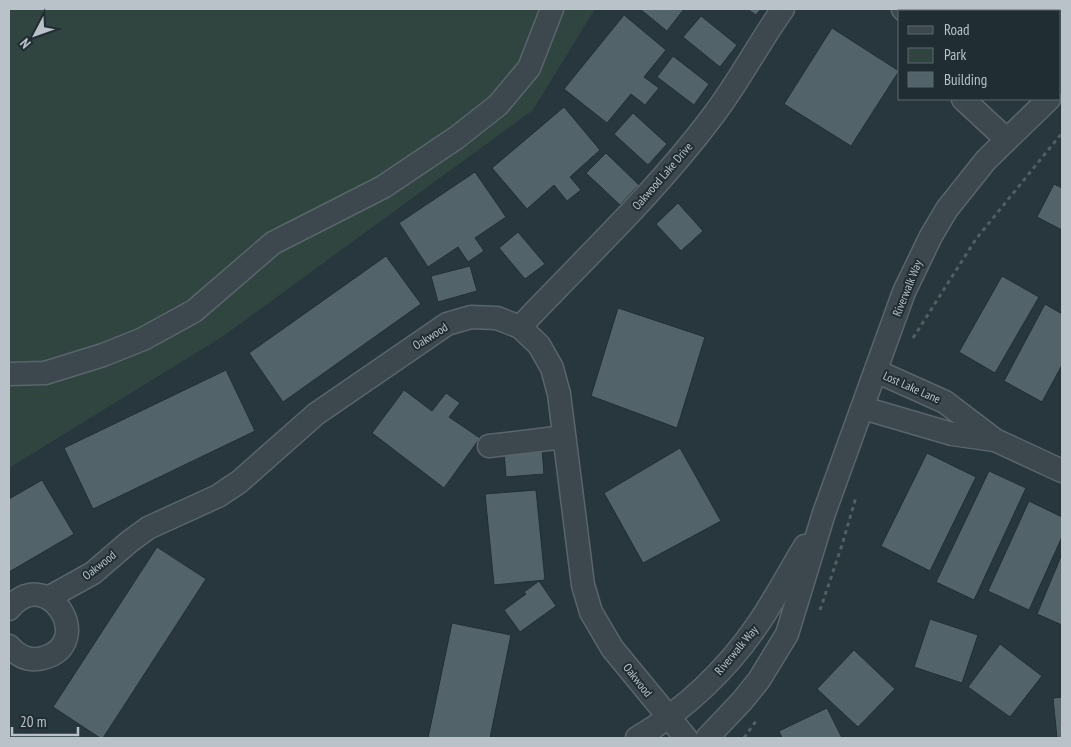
<svg xmlns="http://www.w3.org/2000/svg" width="1071" height="747" font-family="'PT Sans Narrow',sans-serif">
	<rect width="100%" height="100%" fill="#28363d"/>
	<!-- green -->
	<path fill="#304540" d="M9,9H595L533,110L222,337L9,468Z"/>
	<!-- building -->
	<g fill="#53636a" stroke="#222f35">
		<path d="M640,9H684L667,31Z"/>
		<path d="M747,9H761L756,15Z"/>
		<path d="M624,15L666,50L644,77L659,88L645,105L631,94L607,123L564,89Z"/>
		<path d="M701,16L737,45L720,67L683,37Z"/>
		<path d="M832,28L899,71L851,146L784,104Z"/>
		<path d="M673,56L709,84L694,105L657,77Z"/>
		<path d="M564,107L600,150L570,177L581,190L567,201L554,185L527,209L492,168Z"/>
		<path d="M633,113L667,144L648,165L614,134Z"/>
		<path d="M606,153L639,185L620,205L586,173Z"/>
		<path d="M475,172L506,217L475,238L484,251L468,262L458,247L428,267L399,223Z"/>
		<path d="M1054,184L1062,188V230L1037,217Z"/>
		<path d="M678,203L703,231L681,251L656,224Z"/>
		<path d="M518,232L545,264L525,279L499,248Z"/>
		<path d="M386,256L421,304L283,402L249,353Z"/>
		<path d="M470,266L477,291L438,302L431,276Z"/>
		<path d="M1002,276L1039,297L995,373L959,352Z"/>
		<path d="M1045,304L1062,314V365L1042,402L1004,381Z"/>
		<path d="M618,308L705,337L677,428L591,396Z"/>
		<path d="M226,370L255,431L93,509L64,448Z"/>
		<path d="M404,390L432,411L446,393L460,403L449,417L480,438L444,488L372,433Z"/>
		<path d="M680,448L721,521L643,563L604,493Z"/>
		<path d="M542,449L544,474L506,477L504,452Z"/>
		<path d="M927,453L976,477L930,571L881,546Z"/>
		<path d="M989,471L1026,488L974,600L936,582Z"/>
		<path d="M42,480L74,534L9,572V499Z"/>
		<path d="M536,490L545,580L494,585L485,494Z"/>
		<path d="M1029,501L1062,517V537L1029,610L988,591Z"/>
		<path d="M157,547L206,579L103,738H100L53,707Z"/>
		<path d="M1062,554V625L1037,614Z"/>
		<path d="M539,581L556,606L520,632L504,610L526,594L524,592Z"/>
		<path d="M930,619L978,635L962,683L914,667Z"/>
		<path d="M452,623L511,635L490,738H428Z"/>
		<path d="M1000,644L1042,676L1010,717L968,687Z"/>
		<path d="M854,650L895,689L858,727L817,689Z"/>
		<path d="M1062,697V738H1057L1053,698Z"/>
		<path d="M827,708L842,738H782L779,731Z"/>
	</g>
	<g fill="none" stroke-linecap="round" stroke-linejoin="round">
		<defs>
			<g id="minor">
				<path d="M903,9L905,11"/>
				<path d="M963,99L1006,139"/>
				<path d="M520,327C585,258 655,193 712,117C739,82 758,44 783,9"/>
				<path d="M876,371L945,402L995,440L1062,471"/>
				<path d="M9,374L45,373L103,355L143,339L194,311L273,243L383,187L456,138L498,105L529,68L552,9"/>
				<path d="M863,408L952,434L994,440"/>
				<path d="M489,446L564,437"/>
				<path d="M48,598L93,573L129,542L148,528L218,496L239,482L316,414L447,324L471,317L497,318L520,327L539,345L552,368L559,394L583,585L591,612L612,648L686,738"/>
				<path d="M9,609C48,562 97,644 43,658C29,662 18,656 9,646"/>
				<path d="M637,738C684,710 727,670 758,624C775,599 789,572 805,546"/>
				<path d="M707,738L742,701L759,680L787,634L824,513L904,292L931,236L947,209L986,160L1049,99"/>
			</g>
		</defs>
		<!-- minor casing -->
		<use href="#minor" stroke="#59656b" stroke-width="25"/>
		<!-- path -->
		<g stroke="#4f615f" stroke-width="3" stroke-dasharray="4 4" stroke-linecap="butt">
			<path d="M913,338L976,239L1062,133"/>
			<path d="M820,610L842,545L856,497"/>
			<path d="M744,738L756,721"/>
		</g>
		<!-- minor -->
		<use href="#minor" stroke="#3c474e" stroke-width="22"/>
	</g>
	<g text-anchor="middle" dominant-baseline="central" stroke-width="4" stroke-linejoin="round" paint-order="stroke">
		<!-- street labels -->
		<g font-size="12" fill="#b8c2c8" stroke="#202d33">
			<text transform="translate(662 176) rotate(-49)">Oakwood Lake Drive</text>
			<text transform="translate(907 288) rotate(-68)">Riverwalk Way</text>
			<text transform="translate(430 336) rotate(-32)">Oakwood</text>
			<text transform="translate(912 387) rotate(24)">Lost Lake Lane</text>
			<text transform="translate(99 565) rotate(-38)">Oakwood</text>
			<text transform="translate(736 650) rotate(-50)">Riverwalk Way</text>
			<text transform="translate(638 680) rotate(52)">Oakwood</text>
		</g>
	</g>
	<!-- border -->
	<rect width="1071" height="747" fill="none" stroke="#b8c2c8" stroke-width="20"/>
	<!-- legend -->
	<rect x="898" y="10" width="162" height="90" fill="#202d33" stroke="#5d696f"/>
	<rect x="908" y="26" width="25" height="8" fill="#3c474e" stroke="#5d696f"/>
	<text x="944" y="35" font-size="15" fill="#b8c2c8">Road</text>
	<rect x="908" y="48" width="25" height="15" fill="#304540" stroke="#5d696f"/>
	<text x="944" y="60" font-size="15" fill="#b8c2c8">Park</text>
	<rect x="908" y="72" width="25" height="15" fill="#53636a" stroke="#5d696f"/>
	<text x="944" y="85" font-size="15" fill="#b8c2c8">Building</text>
	<!-- north arrow -->
	<g transform="translate(35 35) rotate(229)" stroke="#202d33" stroke-width="4" paint-order="stroke">
	<path d="M0-4L9 19L0 12L-9 19Z" fill="#b8c2c8"/>
	<text y="-8" font-size="14" font-weight="bold" text-anchor="middle" fill="#b8c2c8">N</text>
	</g>
	<!-- scale -->
	<path d="M12 727v8h66v-8" fill="none" stroke="#b8c2c8" stroke-width="2.5"/>
	<text x="20" y="727" font-size="15" fill="#b8c2c8" stroke="#202d33" stroke-width="4" paint-order="stroke">20 m</text>
</svg>
